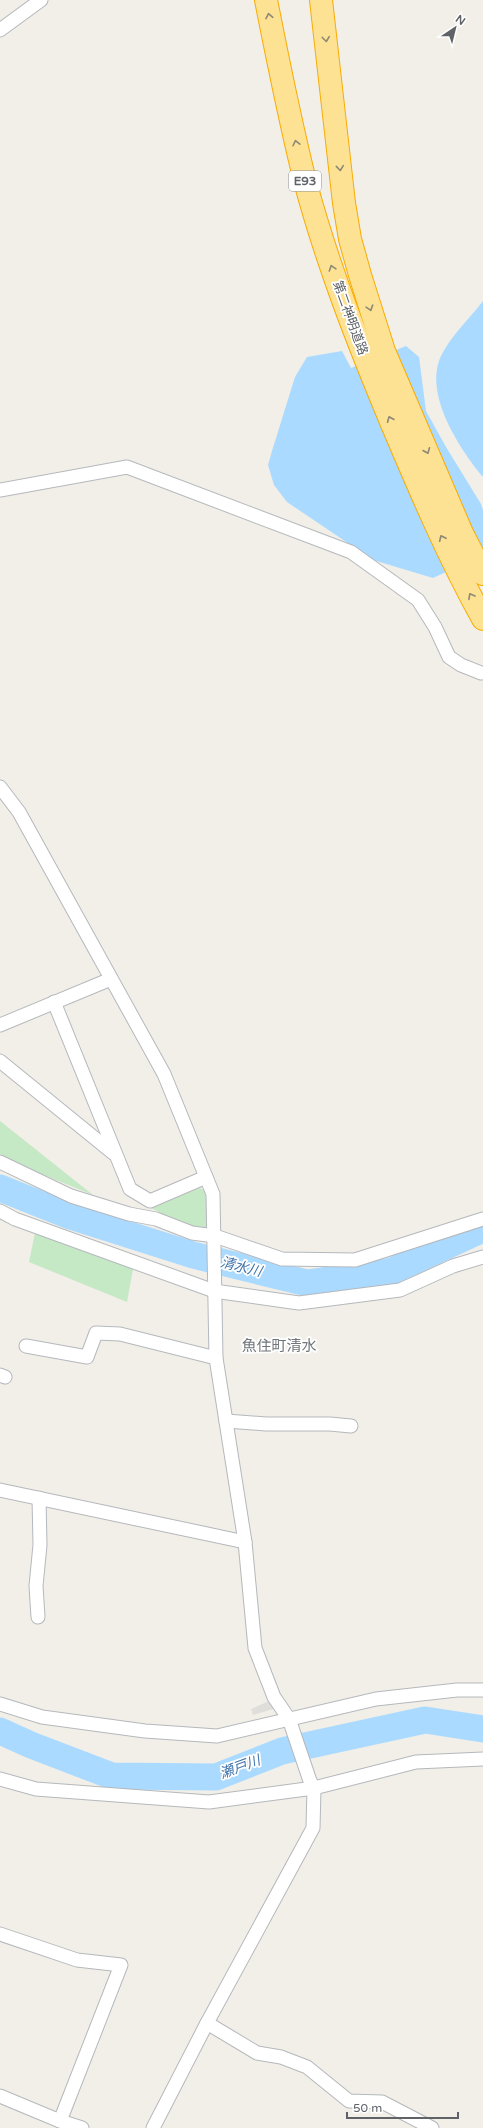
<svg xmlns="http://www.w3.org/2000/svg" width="483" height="2128" font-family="'Varela Round','Noto Sans JP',sans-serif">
	<rect width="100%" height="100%" fill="#f1efe8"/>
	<!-- industrial -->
	<path fill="#e0deda" d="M269,1701L273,1709L253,1715L251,1709Z"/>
	<!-- green -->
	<g fill="#c5e8c5">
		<path d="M0,1121L93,1195L22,1166L0,1154Z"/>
		<path d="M200,1188L205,1191L210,1231L191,1228L151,1208Z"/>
		<path d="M35,1233L133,1269L127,1302L29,1262Z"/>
	</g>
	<!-- water -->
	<g fill="#aadaff">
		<path d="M483,301V477C459,448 422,392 442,354C452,335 470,318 483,301Z"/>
		<path d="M406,346L419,357L426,411L446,447L481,504L483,510V555L433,578L373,560L287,502L274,485L268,465L272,451L295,377L307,357L342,351L351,368Z"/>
	</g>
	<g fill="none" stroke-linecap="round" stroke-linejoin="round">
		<!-- river -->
		<g stroke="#aadaff" stroke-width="27">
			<path d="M0,1188L70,1216L193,1255L307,1283L392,1271L483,1229"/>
			<path d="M0,1731L31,1745L112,1776L216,1777L282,1751L425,1720L483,1729"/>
		</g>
		<defs>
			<g id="street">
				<path d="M0,30L41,0"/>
				<path d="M0,490L127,467L322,541L351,552L418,600L435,627L449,657L461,665L481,673"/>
				<path d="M0,787L19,812L164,1074L213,1194L216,1358L245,1542L255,1648L274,1697L289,1719L310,1781L314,1788L313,1828L207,2023L153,2128"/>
				<path d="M54,1002L130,1189L150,1201L206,1177"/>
				<path d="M0,1025L111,979"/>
				<path d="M0,1061L113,1153"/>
				<path d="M0,1162L71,1196L129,1214L156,1219L192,1233L215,1236L282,1259L355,1260L483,1219"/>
				<path d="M0,1211L15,1219L214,1291L299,1303L400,1290L453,1266L483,1257"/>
				<path d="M26,1346L87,1357L96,1333L120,1334L216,1358"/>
				<path d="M0,1375L5,1377"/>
				<path d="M226,1421L266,1424H330L351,1426"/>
				<path d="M0,1490L245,1542"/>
				<path d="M38,1617L36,1586L40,1545L39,1498"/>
				<path d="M0,1704L42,1717L145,1731L217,1736L376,1699L457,1690H483"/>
				<path d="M0,1779L36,1789L209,1802L314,1788L416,1762L483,1759"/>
				<path d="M0,1934L77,1960L121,1965L60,2121"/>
				<path d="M207,2023L257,2053L281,2057L307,2067L349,2101L382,2102L432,2128"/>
				<path d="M0,2096L60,2121L82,2128"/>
			</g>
			<g id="highway">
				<path d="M266,0C278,61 290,121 305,181C327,264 359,345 392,424C420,490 448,556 483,619"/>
				<path d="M321,0L344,203L350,239L360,275L384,351L462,533L483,574"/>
			</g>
		</defs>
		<!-- street casing -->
		<use href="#street" stroke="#b5b8bc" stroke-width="15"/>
		<!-- highway casing -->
		<use href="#highway" stroke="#f9ab00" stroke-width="24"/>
		<!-- street -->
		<use href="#street" stroke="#fff" stroke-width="13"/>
		<!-- highway -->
		<use href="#highway" stroke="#fde293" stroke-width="22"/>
	</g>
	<!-- one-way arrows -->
	<defs><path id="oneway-chevron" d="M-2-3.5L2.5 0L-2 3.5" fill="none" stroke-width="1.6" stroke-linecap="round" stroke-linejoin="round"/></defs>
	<g stroke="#8e8975">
		<use href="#oneway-chevron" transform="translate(269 16) rotate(-101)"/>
		<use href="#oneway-chevron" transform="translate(326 39) rotate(83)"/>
		<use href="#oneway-chevron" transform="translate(296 143) rotate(-103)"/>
		<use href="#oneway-chevron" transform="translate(340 168) rotate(84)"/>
		<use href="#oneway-chevron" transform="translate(332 268) rotate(-108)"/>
		<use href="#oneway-chevron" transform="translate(370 308) rotate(72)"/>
		<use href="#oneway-chevron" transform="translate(390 419) rotate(-113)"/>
		<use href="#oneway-chevron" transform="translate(427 451) rotate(67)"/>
		<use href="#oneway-chevron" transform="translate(442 538) rotate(-115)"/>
		<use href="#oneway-chevron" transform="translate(471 596) rotate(-119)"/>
	</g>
	<g text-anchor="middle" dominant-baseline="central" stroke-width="3.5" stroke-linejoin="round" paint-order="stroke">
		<!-- shield labels -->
		<rect fill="#fff" stroke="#8f9295" stroke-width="1" x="289" y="171" width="32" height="20" rx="3"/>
		<g font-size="12" font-weight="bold" fill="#5f6368">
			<text x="305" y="181">E93</text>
		</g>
		<!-- street labels -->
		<g font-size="13" fill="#5f6368" stroke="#fff">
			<text transform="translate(350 318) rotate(70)">第二神明道路</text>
		</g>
		<!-- water labels -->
		<g font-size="14" font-style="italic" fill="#4174aa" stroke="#fff">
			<text transform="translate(241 1267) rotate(14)">清水川</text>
			<text transform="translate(240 1767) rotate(-20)">瀬戸川</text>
		</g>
		<!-- quarter labels -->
		<g font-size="15" fill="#70757a" stroke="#fff">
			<text x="279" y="1346">魚住町清水</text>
		</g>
	</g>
	<!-- north arrow -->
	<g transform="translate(455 28) rotate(35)" stroke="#ffffff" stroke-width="3" paint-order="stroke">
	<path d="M0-3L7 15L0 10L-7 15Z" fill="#5f6368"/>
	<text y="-6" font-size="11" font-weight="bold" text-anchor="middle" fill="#5f6368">N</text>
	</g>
	<!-- scale -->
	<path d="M347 2112v6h111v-6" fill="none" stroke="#5f6368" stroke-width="2"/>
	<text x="353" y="2112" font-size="12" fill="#5f6368" stroke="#ffffff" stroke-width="3" paint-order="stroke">50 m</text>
</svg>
